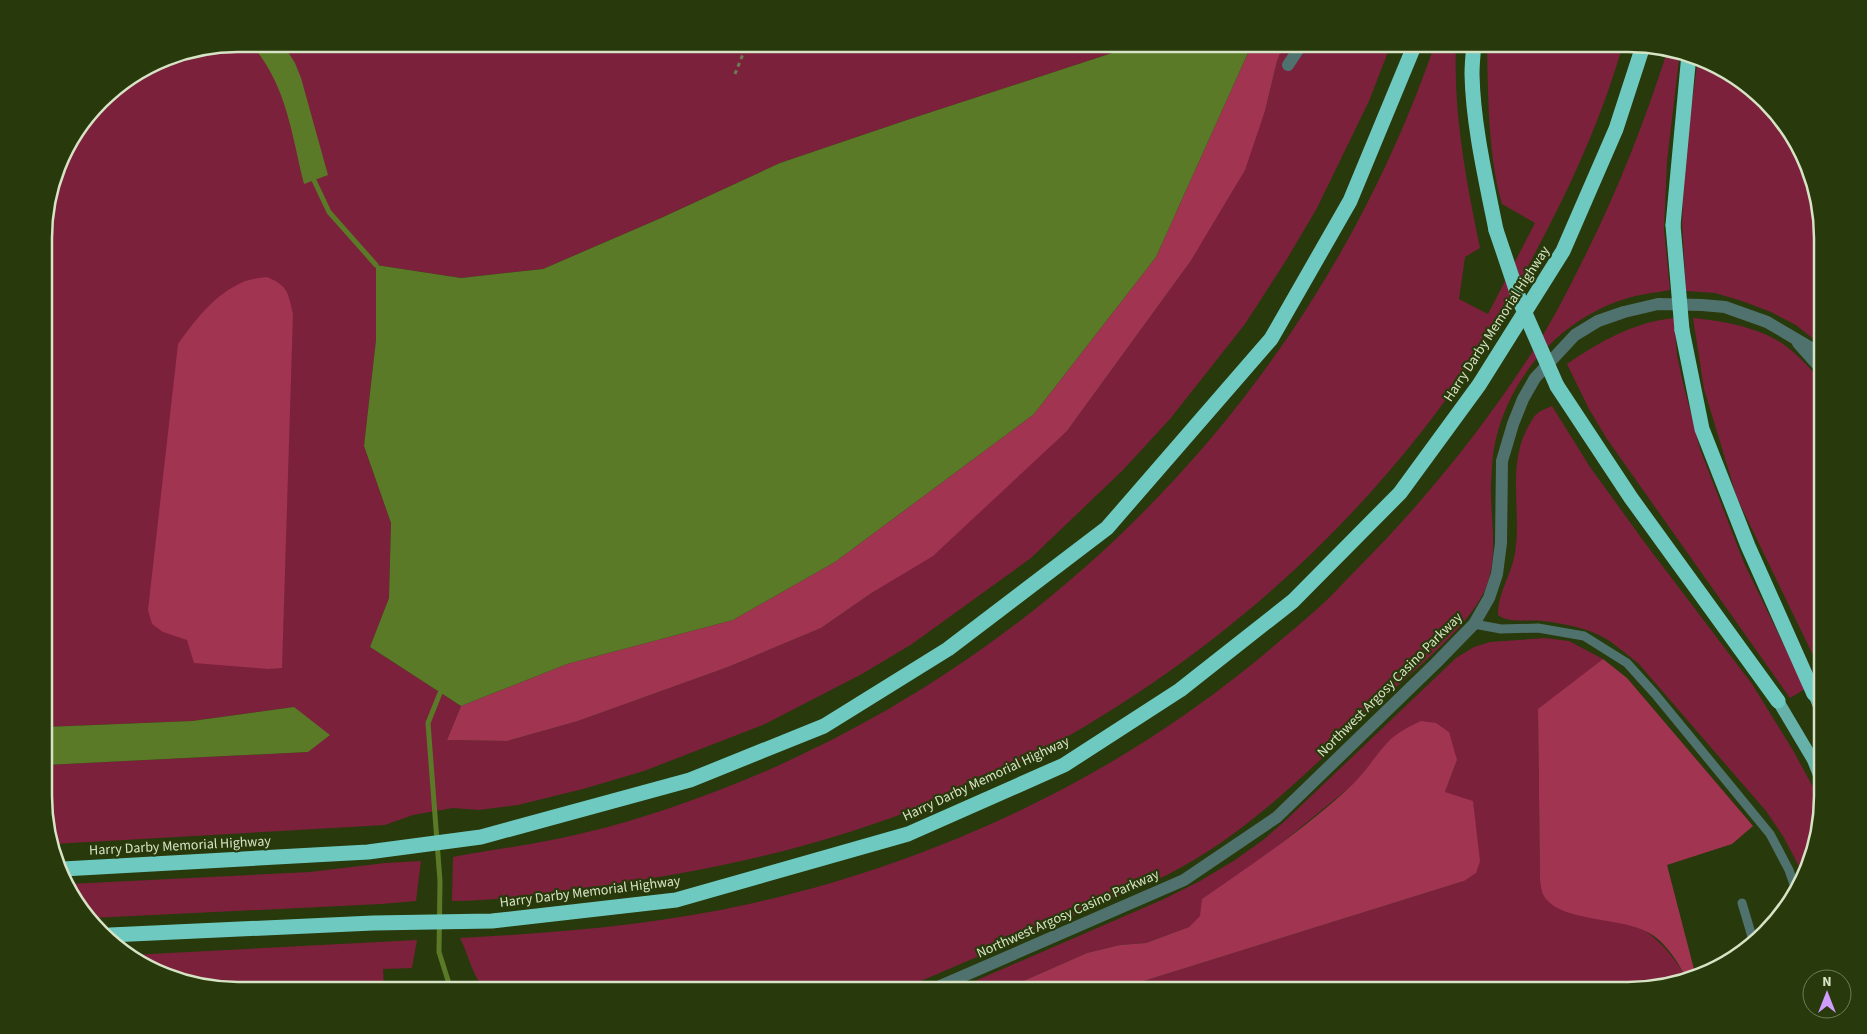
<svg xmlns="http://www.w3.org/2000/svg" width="1867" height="1034" font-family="'Source Sans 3',sans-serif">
	<rect width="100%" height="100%" fill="#28390b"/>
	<!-- green -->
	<g fill="#7b213b">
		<path d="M238,44H1119L1112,53L907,120L780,163L661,218L543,269L461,278L376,265V340L364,446L391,523L389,598L370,647L461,706L447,740L507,741L578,721L728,667L821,628L873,592L1067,431L1190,262L1255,137L1265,111L1277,61L1284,44H1391L1369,101L1317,208L1287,259L1245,324L1170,419L1122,471L1031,558L912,644L862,674L765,724L644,771L583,789L518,805L479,810L453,808L413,815L385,825L54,844L45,821V765L308,752L294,707L192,721L45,727V213L64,152L110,92L164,58Z"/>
		<path d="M1435,44H1456C1453,113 1466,180 1480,248L1465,257L1459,299L1488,314L1535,223L1502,204C1488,156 1488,94 1487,44H1623C1599,129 1560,209 1517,286C1505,306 1495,328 1482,347C1357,540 1176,692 968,788C949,797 929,803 910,811C812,848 711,871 607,885C556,891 504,901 452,901L453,857C495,849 538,844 579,834C610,827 640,818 670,808C1029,687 1312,401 1435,44Z"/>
		<path d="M1668,49L1680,51L1667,161L1664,229L1670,290C1655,293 1639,294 1625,299C1561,319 1511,375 1496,439C1492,454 1492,470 1491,485C1490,521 1500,557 1484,592C1466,628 1421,664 1391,692C1320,759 1255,830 1167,875L900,990H486C472,977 469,955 460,938C557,933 654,925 749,904C903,870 1061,803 1190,711C1234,680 1276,645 1316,610C1330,598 1343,583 1356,570C1421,505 1479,434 1529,357C1550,326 1567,292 1584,258C1618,190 1645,121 1668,49Z"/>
		<path d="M1698,58L1726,70L1791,130L1811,173L1823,228V347L1796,325L1771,312L1742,301L1715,293L1686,291L1682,223L1685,155Z"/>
		<path d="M1674,318L1677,355L1683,383L1700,449L1744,563L1805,689L1790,698L1607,439L1589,409L1567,364C1599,342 1634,322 1674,318Z"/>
		<path d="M1693,318C1723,321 1758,327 1783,344C1796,353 1812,370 1823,383V676L1737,498L1704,389Z"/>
		<path d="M1552,406L1590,467L1645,543L1752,684L1794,752L1814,789L1822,809L1803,874L1783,836L1766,811L1638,663C1625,653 1612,641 1597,634C1581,627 1561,623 1543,621C1528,619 1511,624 1498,615C1497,594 1512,574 1515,553C1522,511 1506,465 1529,425C1532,421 1534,415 1538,413C1541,410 1548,408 1552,406Z"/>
		<path d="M1545,638L1569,641L1603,659L1538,710L1540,881L1544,897L1644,930C1664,944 1676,960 1688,981L1641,990H1115L1464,881L1445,792L1457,760L1387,743L1356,782L1273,850L1189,927L1146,943L1120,945L1087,953L1003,990H954L1164,899L1200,881L1235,860L1263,840L1286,820L1456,658L1474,647L1490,642Z"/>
		<path d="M421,861L416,901L381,904L91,918L76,904L69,884L310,872L385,863Z"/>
		<path d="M417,940L412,968L383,969L384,990H238L188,984L141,964L131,955Z"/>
		<path d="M1095,982L1104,990H1061L1073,985Z"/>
	</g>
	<!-- forest -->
	<g fill="#a03451">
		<path d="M1252,44H1284L1277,61L1265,111L1245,170L1190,262L1067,431L933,556L873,592L821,628L728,667L578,721L507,741L447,740L461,706L567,664L733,620L835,562L1034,414L1156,257Z"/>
		<path d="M267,277C288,286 288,292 293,314L282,668L268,669L194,663L187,640L163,632L152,624L148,610L178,344C195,320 215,294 243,282C250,279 259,278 267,277Z"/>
		<path d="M1603,659L1627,678L1753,826L1732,844L1667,865L1696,977L1688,981C1678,962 1664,938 1643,930C1617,918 1564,921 1546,899C1542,895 1541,887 1540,881L1538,709Z"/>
		<path d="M1421,721L1436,723L1449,732L1457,760L1445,792L1473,801L1480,861L1476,873L1464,881L1115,990H1104L1095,982L1073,985L1061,990H1003L1087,953L1120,945L1146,943L1189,927L1200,916L1202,899C1254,863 1308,827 1354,783C1366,771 1375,756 1386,744C1396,733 1408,727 1421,721Z"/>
	</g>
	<!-- water -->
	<g fill="#5b7a28">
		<path d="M251,44H283L295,63L301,78L328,175L304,184C291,132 287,86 251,44Z"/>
		<path d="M1119,44H1252L1156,257L1034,414L835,562L733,620L567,664L461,706L370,647L389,598L391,523L364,446L376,340V265L461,278L543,269L661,218L780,163L907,120L1112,53Z"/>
		<path d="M294,707L330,735L308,752L45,765V727L192,721Z"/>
	</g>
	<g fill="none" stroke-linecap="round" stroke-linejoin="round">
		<!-- stream -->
		<g stroke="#5b7a28" stroke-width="5">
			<path d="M311,174L329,212L376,265"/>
			<path d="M440,693L428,723L440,881L439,952L451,990"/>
		</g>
		<!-- path -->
		<path stroke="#6c7c54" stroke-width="3" stroke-dasharray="4 4" stroke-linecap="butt" d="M735,74L747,44"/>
		<!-- service -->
		<g stroke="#50726f" stroke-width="9">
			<path d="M1474,624L1501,629L1538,628L1584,636L1627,663L1655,694L1770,834L1789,870L1797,893"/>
			<path d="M1742,903L1753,940"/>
		</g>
		<!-- minor -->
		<path stroke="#50726f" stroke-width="12" d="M1288,65L1302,44"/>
		<!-- tertiary -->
		<g stroke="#50726f" stroke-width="12">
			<path d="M1798,343L1823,371"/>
			<path d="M931,990L1184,880L1277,817L1436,663L1474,624L1489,598L1497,574L1501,543L1502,461L1513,424L1523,399L1535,378L1575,335L1598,321L1624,312L1658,304L1702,305L1725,307L1767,322L1823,355"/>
		</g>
		<!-- primary -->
		<g stroke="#66b1aa" stroke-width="12">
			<path d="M1814,694L1823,716"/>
			<path d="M1778,701L1813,760L1823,785"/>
		</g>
		<!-- motorway -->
		<g stroke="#6ecac1" stroke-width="15">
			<path d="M1474,44C1473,54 1472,64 1472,74C1473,125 1486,180 1496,230"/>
			<path d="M1673,225L1689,54"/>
			<path d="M1682,330L1702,429L1748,546L1814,694"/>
			<path d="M1557,386L1631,498L1778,701"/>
			<path d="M63,869L368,852L481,837L690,780L824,726L948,649L1107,528L1271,339L1350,201L1415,44"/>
			<path d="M110,935L373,923L492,921L676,900L908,834L1064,765L1180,690L1293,601L1400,493L1479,385L1563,251L1616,129L1643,46"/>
		</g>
		<!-- motorway-bridge -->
		<g stroke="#6ecac1" stroke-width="15">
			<path d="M1673,225L1682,330"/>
			<path d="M1496,230L1521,304L1557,386"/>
		</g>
	</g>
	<g text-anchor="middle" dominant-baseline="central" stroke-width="4.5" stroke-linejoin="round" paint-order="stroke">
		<!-- street labels -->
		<g font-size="14" fill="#d6e4c5" stroke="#28390b">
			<text transform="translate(1497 324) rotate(-57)">Harry Darby Memorial Highway</text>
			<text transform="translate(1390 685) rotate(-45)">Northwest Argosy Casino Parkway</text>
			<text transform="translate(986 779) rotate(-25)">Harry Darby Memorial Highway</text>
			<text transform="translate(180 846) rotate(-3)">Harry Darby Memorial Highway</text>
			<text transform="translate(590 892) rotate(-7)">Harry Darby Memorial Highway</text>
			<text transform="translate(1068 914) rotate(-24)">Northwest Argosy Casino Parkway</text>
		</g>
	</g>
	<!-- crop -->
	<path d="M0 0H1867V1034H0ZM238 52H1628A186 186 0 0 1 1814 238V796A186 186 0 0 1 1628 982H238A186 186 0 0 1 52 796V238A186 186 0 0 1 238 52Z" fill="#28390b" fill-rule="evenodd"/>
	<path fill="none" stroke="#d6e4c5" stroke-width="2.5" d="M238 52H1628A186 186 0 0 1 1814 238V796A186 186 0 0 1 1628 982H238A186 186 0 0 1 52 796V238A186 186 0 0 1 238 52Z"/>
	<!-- north arrow -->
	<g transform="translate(1827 994)"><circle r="24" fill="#28390b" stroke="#6e7d55"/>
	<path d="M0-4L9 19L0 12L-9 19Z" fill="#d09dfe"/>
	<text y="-8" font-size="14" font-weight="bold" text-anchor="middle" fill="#d6e4c5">N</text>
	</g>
</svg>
